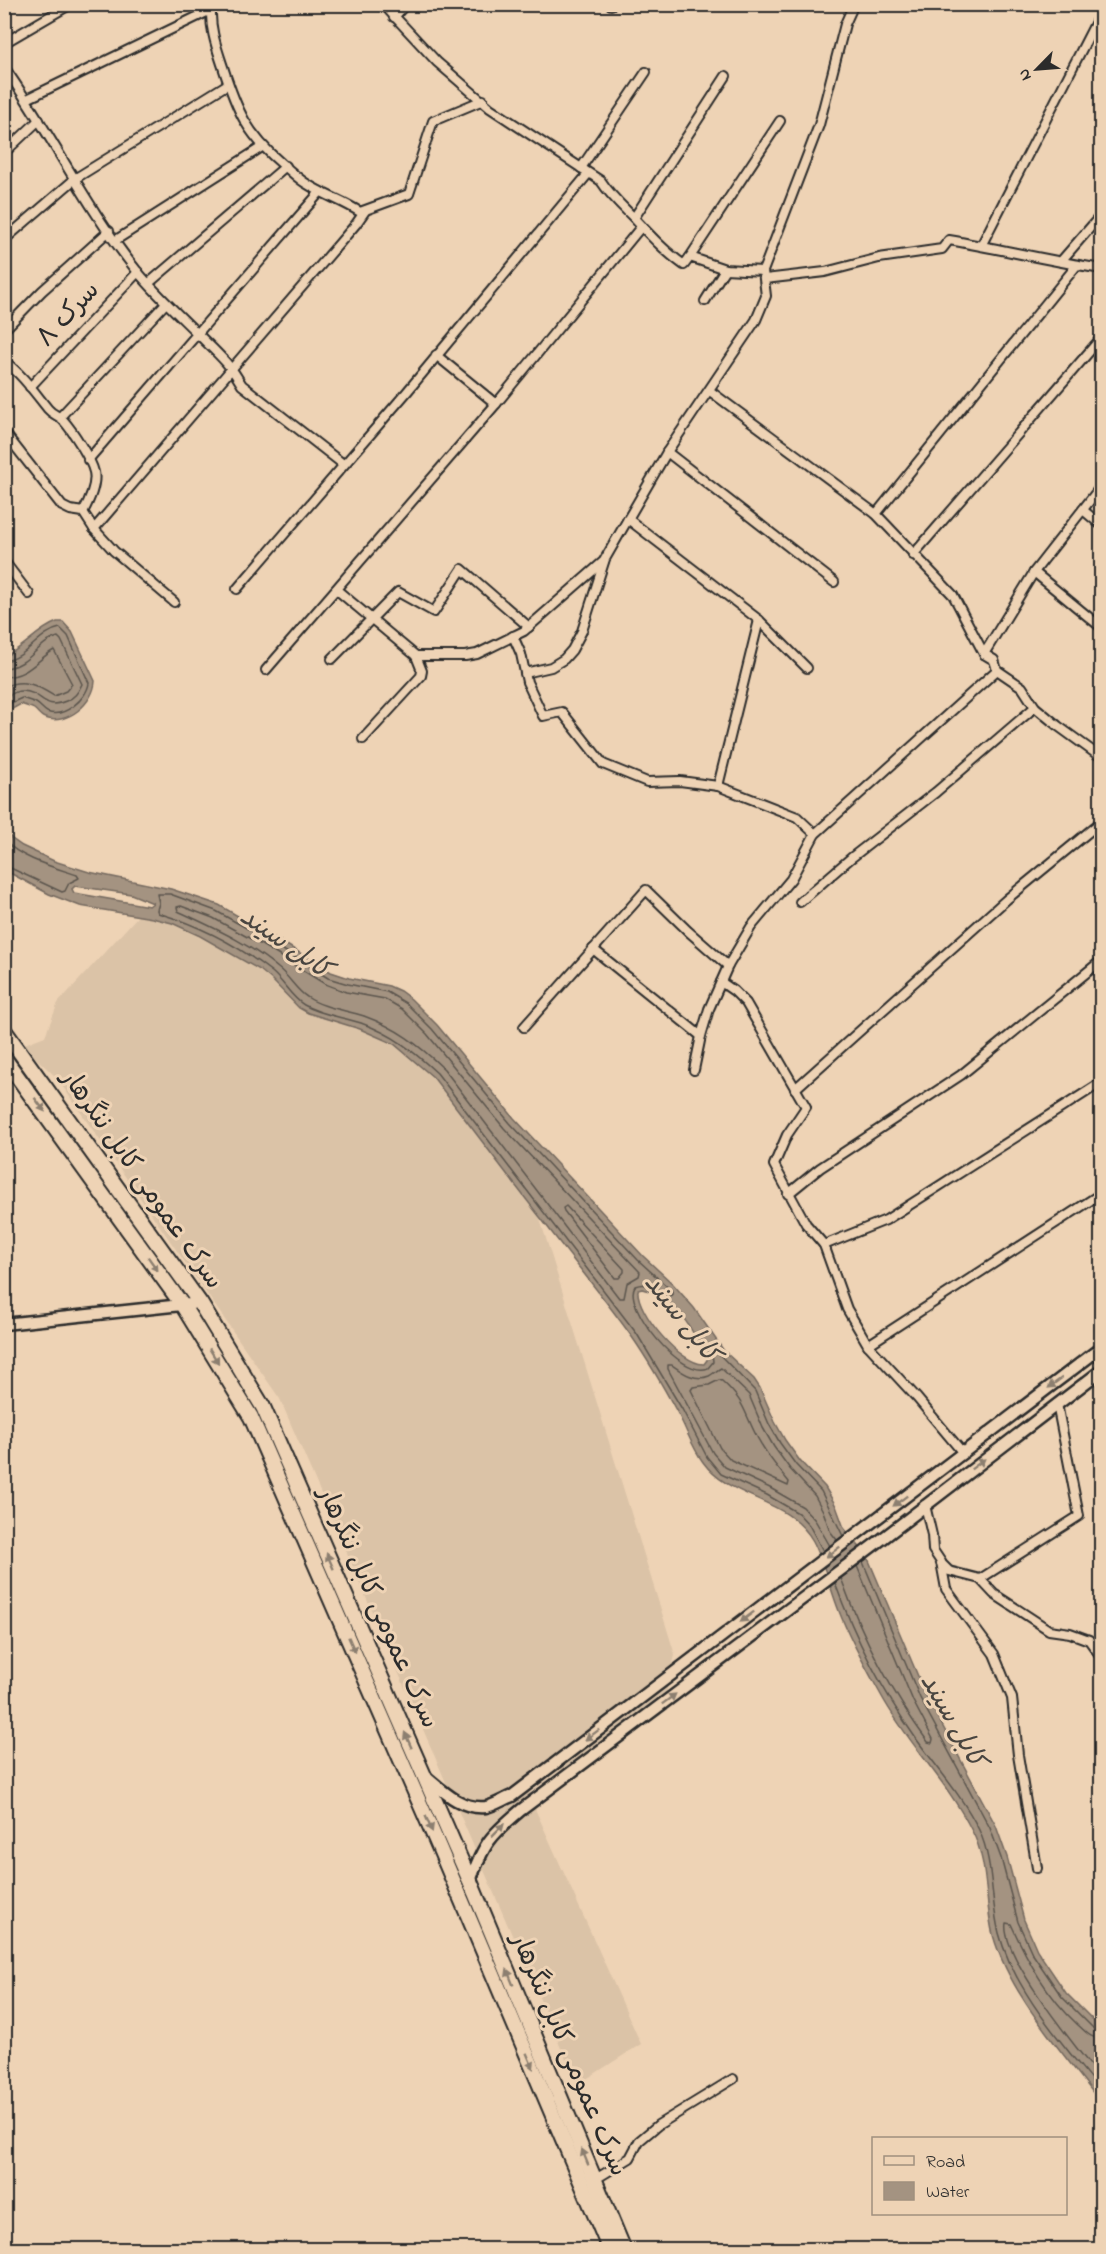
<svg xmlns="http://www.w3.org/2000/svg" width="1106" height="2254" font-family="'Indie Flower','Playpen Sans Arabic',sans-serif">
	<rect width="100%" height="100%" fill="#eed3b5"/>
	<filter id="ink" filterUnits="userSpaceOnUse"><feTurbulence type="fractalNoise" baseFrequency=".0167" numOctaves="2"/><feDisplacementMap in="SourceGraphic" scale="12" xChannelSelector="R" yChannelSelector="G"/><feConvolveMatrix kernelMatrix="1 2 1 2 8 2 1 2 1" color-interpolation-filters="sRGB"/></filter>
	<g filter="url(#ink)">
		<!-- built -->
		<path fill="#dbc3a7" d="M138,916L172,923L246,961L271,979L293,1003L308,1013L360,1029L394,1044L433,1077L539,1216L675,1655L661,1715L528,1788L536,1811L641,2044L577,2085L280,1399L56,1077L22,1045L45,1036L58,1003Z"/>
		<!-- water -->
		<g fill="#a49381" stroke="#74695f" stroke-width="1.5" fill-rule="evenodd">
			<path d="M57,622H63L72,632L95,681C94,703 67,726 45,718C41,717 38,712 34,709C31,707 25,706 21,704L5,713V656C26,647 36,630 57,622Z"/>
			<path d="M4,830L12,839L22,846L54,861L89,872L171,889L219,905L267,933L331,972L349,978L389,986L400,991L411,999L437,1025L514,1118L643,1256L673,1284L694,1308L724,1351L754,1379L760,1388L775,1422L785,1440L800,1461L825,1487L836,1506L844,1528L867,1556L926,1695L996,1826L1007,1857L1024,1920L1037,1950L1066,1993L1101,2028V2103C1064,2053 1010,1996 993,1935C984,1900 989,1863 972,1831C948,1782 907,1743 881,1695C866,1668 850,1640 839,1611C830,1588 824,1562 813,1541C788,1497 731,1501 703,1462C692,1447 686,1428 677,1412C663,1386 648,1360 632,1337C603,1296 570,1257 540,1217C504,1171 469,1124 433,1077L394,1044L360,1029L308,1013L299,1008L271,979L260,970L200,936L172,923L152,918L80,906L49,894L10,873L5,869ZM75,886L131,894L153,903L149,906L74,893L72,889ZM642,1289C675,1296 692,1329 706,1356L707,1360L704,1364C681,1365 636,1312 638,1290Z"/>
		</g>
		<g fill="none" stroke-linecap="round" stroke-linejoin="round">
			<!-- shore -->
			<g stroke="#5b554d" stroke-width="1.5">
				<path d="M4,661C28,658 38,632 60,628L68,636L89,683C87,699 63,719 47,712C43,710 40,705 36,703C32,701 27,700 22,698L4,706"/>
				<path d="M4,668C30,667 37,642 58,637L61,640L82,684C78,693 74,698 66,701C42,711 44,692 22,691C16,690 10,695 4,698"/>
				<path d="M4,677C29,676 36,660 54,650L72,684L66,691L54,696C38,686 24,677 4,687"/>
				<path d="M4,840C21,859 53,867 77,875L79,878L69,883L65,891L62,892L4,865"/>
				<path d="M181,906L213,918L260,944L325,984L346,992L385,999L402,1009L427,1034L504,1128L640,1272L639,1276L627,1283L624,1298H619L444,1069C418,1044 397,1028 364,1016C346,1010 323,1008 307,997C296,990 289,976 278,968C249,943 212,927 178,911L177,907Z"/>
				<path d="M566,1206L624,1269V1272L619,1278H615L564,1211L563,1208Z"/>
				<path d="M719,1380L722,1381C743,1400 743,1408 754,1431C763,1450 776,1466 789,1482L788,1486L731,1460L720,1448L691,1390L693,1387L709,1385Z"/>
				<path d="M830,1546L815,1520L803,1507L770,1488L725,1467L713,1453L668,1369V1365H672C682,1372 695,1382 709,1376C713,1374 717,1370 721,1368L749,1395L763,1428L774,1447L790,1469L815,1496L823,1511L830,1531L837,1540"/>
				<path d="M823,1551L809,1525L798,1513L767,1495L721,1474L707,1457L682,1409L637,1334L437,1073C412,1050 394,1035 361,1023C343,1017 321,1015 304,1005C291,997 284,982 272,972C239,946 198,925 158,913L157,910L159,903L157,894H170L216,911L264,938L328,978L348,984L387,992L407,1004L432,1029L510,1123L638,1260L672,1291V1295L668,1296C658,1289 648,1281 635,1286C622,1305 681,1380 708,1368L713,1362L712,1352L716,1351L755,1391L769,1424L780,1443L796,1465L821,1491L843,1536"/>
				<path d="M863,1562L920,1698L990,1828L1001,1858L1018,1922L1032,1953L1062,1997L1095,2030L1102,2032"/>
				<path d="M841,1578C862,1636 891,1692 928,1742L932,1743L933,1739L913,1701L857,1566"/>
				<path d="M835,1583C855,1638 883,1692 917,1740C938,1769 963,1797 979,1830C994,1862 990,1899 999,1933C1014,1991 1065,2046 1102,2093"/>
				<path d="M1102,2039C1091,2039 1086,2032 1078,2025C1047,1996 1028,1962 1011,1924L1006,1923C1000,1956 1080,2052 1102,2080"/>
			</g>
			<defs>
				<g id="street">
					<path d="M212,4C208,24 217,49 223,67C237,111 247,134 282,164C290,170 298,179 307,184C324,195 343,201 360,212L409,194L433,121L483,100"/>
					<path d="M383,4L437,62L490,108L601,181C610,195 621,205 632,216C649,234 664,251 684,265L690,257L725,269L763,271"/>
					<path d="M611,5V4"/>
					<path d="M394,17L406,4"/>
					<path d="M4,43L71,4"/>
					<path d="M4,67C51,133 86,208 137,271C156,294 179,315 200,336C216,352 231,365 242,385L343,464"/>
					<path d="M27,99L211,10"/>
					<path d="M4,153L39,120"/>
					<path d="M581,168L646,72"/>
					<path d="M634,218L726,76"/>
					<path d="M4,240L76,178L228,84"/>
					<path d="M116,240L262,147"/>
					<path d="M981,246L1102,10"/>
					<path d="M690,257L780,121"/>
					<path d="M1062,260L1102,214"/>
					<path d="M765,279L825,272L879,258L942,249L949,240C1001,249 1050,261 1102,269"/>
					<path d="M149,283L286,166"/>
					<path d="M705,301L725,269"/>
					<path d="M4,330L42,291L109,231"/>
					<path d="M436,355L496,404"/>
					<path d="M4,361C22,374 35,393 48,409C53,415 58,415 63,420C72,430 91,459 94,472C97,485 89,501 83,512"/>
					<path d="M30,387L138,272"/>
					<path d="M710,391L876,514L953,595L984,654L994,660L997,670L1022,687L1035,707L1058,726L1102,758"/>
					<path d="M60,417L166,303"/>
					<path d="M4,432L62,506L70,510L83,512L94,529L114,551L174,602"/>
					<path d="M667,452L834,582"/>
					<path d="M88,460L320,192"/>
					<path d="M1083,510L1102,526"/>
					<path d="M876,514L1077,265"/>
					<path d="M628,519L759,620L807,668"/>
					<path d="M94,529L356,224L365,211"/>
					<path d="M913,555L1102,337"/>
					<path d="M4,561L29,594"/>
					<path d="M1034,572L1102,628"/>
					<path d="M237,589L406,393L588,174"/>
					<path d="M337,590L416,656L422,671L421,676L363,739"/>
					<path d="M513,636L521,654L527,682L543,716L562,712L603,764L647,782L680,781L718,786L797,817L815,834"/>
					<path d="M984,654L1034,572L1102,485"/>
					<path d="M416,656H465L477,654L524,631L604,561"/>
					<path d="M332,659L398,592L434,612L462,569L529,627"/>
					<path d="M266,670L496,404L641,227"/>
					<path d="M525,673L551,667L564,659L572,650L582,631L605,559L628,519L667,452L756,320L766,296L763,271L819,125L845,24L854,4"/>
					<path d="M718,786L759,620"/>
					<path d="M800,902L851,858L936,792L1035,707"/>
					<path d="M593,949L701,1036"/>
					<path d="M721,982L734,991L746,1003L806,1107L787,1135L774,1165L806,1224L824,1245L847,1309L868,1345L917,1398L963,1453"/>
					<path d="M524,1027L646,890L688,931L728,966"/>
					<path d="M694,1070L701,1036L709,1009L728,966L751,927L791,879L815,834L997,670"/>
					<path d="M795,1089L1007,899L1102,821"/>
					<path d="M788,1194L820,1168L961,1075L1102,960"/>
					<path d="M824,1245L886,1220L1102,1082"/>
					<path d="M868,1345L1102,1193"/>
					<path d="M925,1505L932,1535L933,1550L941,1562L946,1589L994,1654L1012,1698L1018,1755L1037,1868"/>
					<path d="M941,1563L949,1571L980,1579L994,1594L1049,1630L1070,1633L1089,1640L1102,1658"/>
					<path d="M980,1579L1079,1516L1057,1404"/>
					<path d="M594,2180L630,2158L639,2141L658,2125L733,2079"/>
				</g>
				<g id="secondary">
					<path d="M4,1324L200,1303"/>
					<path d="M425,1776C443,1791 461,1810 486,1807C495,1805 504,1799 512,1796L1102,1347"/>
					<path d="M470,1881C484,1843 490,1836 521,1810L882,1539L1102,1370"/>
				</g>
				<g id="highway">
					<path d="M4,1030L200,1303L263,1407L470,1881L624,2250"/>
					<path d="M4,1058L183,1306L251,1417L439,1847L610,2250"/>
				</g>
			</defs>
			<!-- street casing -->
			<use href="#street" stroke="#2b2b2b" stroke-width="12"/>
			<!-- secondary casing -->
			<use href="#secondary" stroke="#2b2b2b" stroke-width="15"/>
			<!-- highway casing -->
			<use href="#highway" stroke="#2b2b2b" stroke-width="18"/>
			<!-- street -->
			<use href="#street" stroke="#eed3b5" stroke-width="8"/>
			<!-- secondary -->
			<use href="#secondary" stroke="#eed3b5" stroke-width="10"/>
			<!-- highway -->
			<use href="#highway" stroke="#eed3b5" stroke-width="14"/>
		</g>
		<!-- one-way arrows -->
		<defs><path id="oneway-solid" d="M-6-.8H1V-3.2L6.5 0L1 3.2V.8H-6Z" transform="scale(1.5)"/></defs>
		<g fill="#8c7f70">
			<use href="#oneway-solid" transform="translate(40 1105) rotate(53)"/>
			<use href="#oneway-solid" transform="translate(153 1264) rotate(55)"/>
			<use href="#oneway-solid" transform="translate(214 1356) rotate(58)"/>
			<use href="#oneway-solid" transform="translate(1055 1383) rotate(143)"/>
			<use href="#oneway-solid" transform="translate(978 1464) rotate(-37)"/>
			<use href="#oneway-solid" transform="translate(900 1501) rotate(143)"/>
			<use href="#oneway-solid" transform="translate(833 1552) rotate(143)"/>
			<use href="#oneway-solid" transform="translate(330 1561) rotate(-114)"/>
			<use href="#oneway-solid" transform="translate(747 1617) rotate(143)"/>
			<use href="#oneway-solid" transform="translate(352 1645) rotate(66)"/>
			<use href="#oneway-solid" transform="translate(669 1699) rotate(-37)"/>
			<use href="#oneway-solid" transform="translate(592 1735) rotate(143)"/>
			<use href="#oneway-solid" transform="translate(408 1740) rotate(-114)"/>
			<use href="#oneway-solid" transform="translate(429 1824) rotate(67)"/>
			<use href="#oneway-solid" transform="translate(498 1830) rotate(-45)"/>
			<use href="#oneway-solid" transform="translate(510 1977) rotate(-112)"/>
			<use href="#oneway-solid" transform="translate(530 2061) rotate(67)"/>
			<use href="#oneway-solid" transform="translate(585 2157) rotate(-112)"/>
		</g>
	</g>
	<g text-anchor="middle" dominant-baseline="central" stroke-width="6" stroke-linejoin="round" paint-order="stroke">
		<!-- street labels -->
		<g font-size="26" fill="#2b2b2b" stroke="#eed3b5">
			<text transform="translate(69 315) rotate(-47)">سرک ۸</text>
			<text transform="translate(141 1180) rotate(55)">سرک عمومی کابل ننگرهار</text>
			<text transform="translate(377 1608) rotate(66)">سرک عمومی کابل ننگرهار</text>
			<text transform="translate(568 2055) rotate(67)">سرک عمومی کابل ننگرهار</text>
		</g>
		<!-- water labels -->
		<g font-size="27" font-style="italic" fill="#494540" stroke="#eed3b5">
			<text transform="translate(285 944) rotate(35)">کابل سيند</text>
			<text transform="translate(681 1319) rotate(52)">کابل سيند</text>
			<text transform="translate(952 1721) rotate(60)">کابل سيند</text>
		</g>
	</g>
	<!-- margin -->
	<rect width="1106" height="2254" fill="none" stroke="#eed3b5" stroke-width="24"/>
	<rect x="12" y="12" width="1082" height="2230" fill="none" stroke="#2b2b2b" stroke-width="2" filter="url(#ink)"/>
	<!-- legend -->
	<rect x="872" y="2137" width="195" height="78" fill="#eed3b5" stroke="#a0907e" stroke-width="1.5"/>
	<rect x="884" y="2156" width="30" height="9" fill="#eed3b5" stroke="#a0907e" stroke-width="1.5"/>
	<text x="926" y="2167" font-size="18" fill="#2b2b2b">Road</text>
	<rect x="884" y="2182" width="30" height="18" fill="#a49381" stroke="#a0907e" stroke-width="1.5"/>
	<text x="926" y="2197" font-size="18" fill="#2b2b2b">Water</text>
	<!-- north arrow -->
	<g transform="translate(1037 69) rotate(245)" stroke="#eed3b5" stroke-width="4.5" paint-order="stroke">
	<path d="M0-4.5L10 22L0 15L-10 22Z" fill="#2b2b2b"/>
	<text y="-9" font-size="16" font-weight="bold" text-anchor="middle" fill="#2b2b2b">N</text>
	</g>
</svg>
